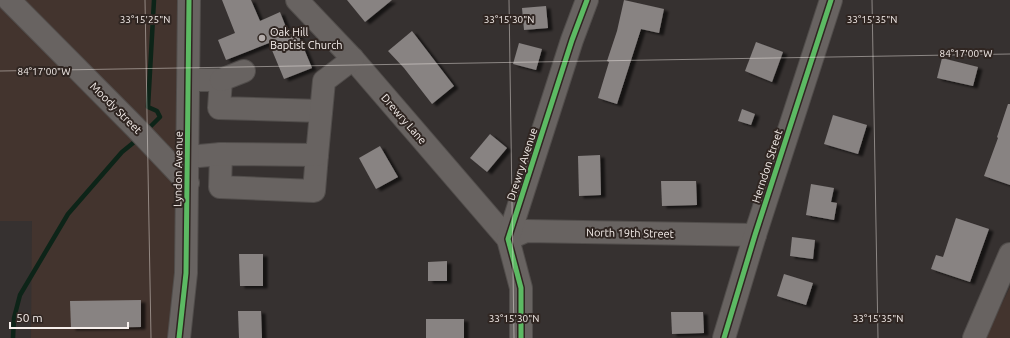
<svg xmlns="http://www.w3.org/2000/svg" width="1010" height="338" font-family="Ubuntu,sans-serif">
	<defs>
		<filter id="shadow"><feDropShadow dx="4.5" dy="2.5" stdDeviation="1" flood-color="#0009"/></filter>
	</defs>
	<rect width="100%" height="100%" fill="#363130"/>
	<!-- built -->
	<g fill="#43342e">
		<path d="M0,0H183L179,338H31L32,221H0Z"/>
		<path d="M1010,287V338H985Z"/>
	</g>
	<g fill="none" stroke-linecap="round" stroke-linejoin="round">
		<!-- stream -->
		<g stroke="#0d2418" stroke-width="4.5">
			<path d="M146,131L160,117L157,111L148,107L154,0"/>
			<path d="M13,338L14,318L20,295L68,214L122,152L138,139"/>
		</g>
	</g>
	<!-- building -->
	<g fill="#888382" filter="url(#shadow)">
		<path d="M222,0H251L260,21L280,12L289,35L297,32L312,68L284,79L269,43L226,60L218,40L235,33Z"/>
		<path d="M347,0H392L365,22Z"/>
		<path d="M624,0L664,9L659,33L641,29L617,104L598,98L609,62L607,61L617,31Z"/>
		<path d="M546,6L548,28L524,30L522,8Z"/>
		<path d="M412,31L454,86L432,104L404,68L388,51Z"/>
		<path d="M756,42L783,52L772,82L745,71Z"/>
		<path d="M519,43L542,49L536,70L513,64Z"/>
		<path d="M942,58L978,67L973,86L937,78Z"/>
		<path d="M1008,104H1010V185L984,176L998,138L997,137Z"/>
		<path d="M742,109L755,114L751,125L738,121Z"/>
		<path d="M833,115L867,125L858,154L824,144Z"/>
		<path d="M490,134L507,148L487,172L470,158Z"/>
		<path d="M380,146L398,177L376,189L359,158Z"/>
		<path d="M600,155L601,195L579,196L578,156Z"/>
		<path d="M661,181H696L697,205L662,206Z"/>
		<path d="M811,184L834,188L831,202L837,203L834,220L806,215Z"/>
		<path d="M956,218L989,229L970,282L931,269L936,255L943,257Z"/>
		<path d="M792,237L815,240L813,259L790,256Z"/>
		<path d="M239,254H263V286H240Z"/>
		<path d="M447,261V281H428V262Z"/>
		<path d="M784,274L813,283L806,305L777,296Z"/>
		<path d="M141,300V327L71,328L70,301Z"/>
		<path d="M238,311H261L262,338H239Z"/>
		<path d="M671,312H703L704,333L672,334Z"/>
		<rect x="426" y="319" width="38" height="19"/>
	</g>
	<g fill="none" stroke-linecap="round" stroke-linejoin="round">
		<defs>
			<g id="minor">
				<path d="M9,0L135,127L188,183"/>
				<path d="M297,0L353,59L508,239"/>
				<path d="M189,80H221L219,108L321,111"/>
				<path d="M221,80L244,71"/>
				<path d="M221,154L220,187L314,191L317,155"/>
				<path d="M188,157L221,154L317,155L324,81L353,59"/>
				<path d="M508,239L526,231L755,235"/>
				<path d="M179,338L186,273L189,0"/>
				<path d="M521,338V288L508,239L572,40L587,0"/>
				<path d="M724,338L755,235L831,0"/>
				<path d="M974,338L1010,254"/>
			</g>
		</defs>
		<!-- minor casing -->
		<use href="#minor" stroke="#514d4b" stroke-width="24"/>
		<!-- minor -->
		<use href="#minor" stroke="#686361" stroke-width="22"/>
		<defs>
			<g id="cycleway">
				<path d="M179,338L186,273L189,0"/>
				<path d="M521,338V288L508,239L572,40L587,0"/>
				<path d="M724,338L755,235L831,0"/>
			</g>
		</defs>
		<!-- cycleway casing -->
		<use href="#cycleway" stroke="#302622" stroke-width="8"/>
		<!-- cycleway -->
		<use href="#cycleway" stroke="#5cba63" stroke-width="5"/>
	</g>
	<!-- ticks -->
	<path fill="none" stroke="#f6efec" stroke-width="1" stroke-opacity="0.45" d="M145,0L151,338M509,0L514,338M872,0L878,338M0,71L1010,54"/>
	<!-- markers -->
	<circle fill="#b3acaa" stroke="#302622" stroke-width="1.5" cx="262" cy="38" r="4"/>
	<g text-anchor="middle" dominant-baseline="central" stroke-width="4" stroke-linejoin="round" paint-order="stroke">
		<!-- poi labels -->
		<g font-size="11" fill="#f6efec" stroke="#302622" text-anchor="start">
			<text x="270" y="32">Oak Hill<tspan x="270" dy="13">Baptist Church</tspan></text>
		</g>
		<!-- street labels -->
		<g font-size="11" fill="#f6efec" stroke="#302622">
			<text transform="translate(116 108) rotate(45)">Moody Street</text>
			<text transform="translate(404 119) rotate(49)">Drewry Lane</text>
			<text transform="translate(522 164) rotate(-72)">Drewry Avenue</text>
			<text transform="translate(767 166) rotate(-72)">Herndon Street</text>
			<text transform="translate(178 169) rotate(-89)">Lyndon Avenue</text>
			<text transform="translate(630 233) rotate(1)">North 19th Street</text>
		</g>
	</g>
	<g font-size="10" text-anchor="middle" fill="#f6efec" stroke="#302622" stroke-width="4" stroke-linejoin="round" paint-order="stroke">
		<text x="145" y="23">33°15'25"N</text>
		<text x="509" y="23">33°15'30"N</text>
		<text x="872" y="23">33°15'35"N</text>
		<text x="966" y="57">84°17'00"W</text>
		<text x="44" y="75">84°17'00"W</text>
		<text x="514" y="322">33°15'30"N</text>
		<text x="878" y="322">33°15'35"N</text>
	</g>
	<!-- scale -->
	<path d="M10 322v6h118v-6" fill="none" stroke="#f6efec" stroke-width="2"/>
	<text x="16" y="322" font-size="12" fill="#f6efec" stroke="#302622" stroke-width="3" paint-order="stroke">50 m</text>
</svg>
